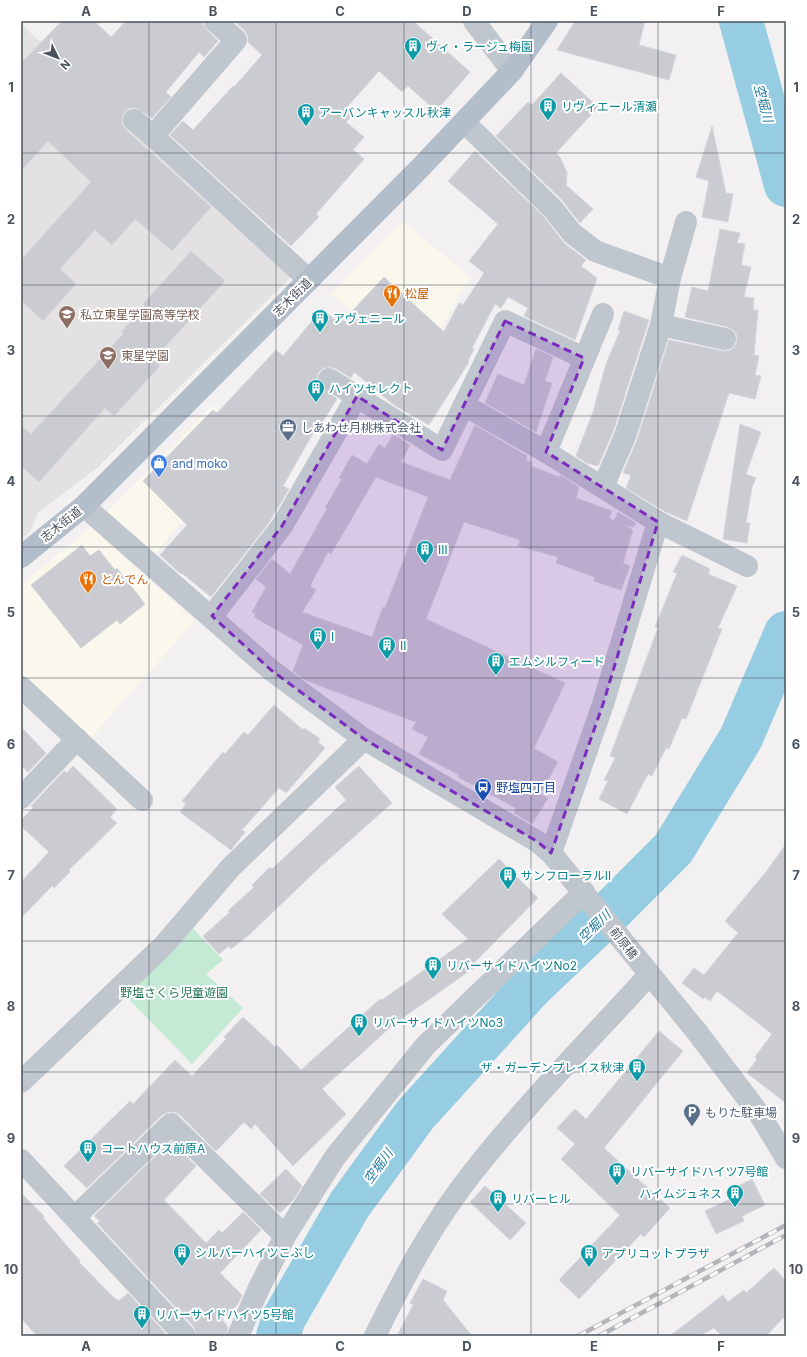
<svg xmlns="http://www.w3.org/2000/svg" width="807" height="1357" font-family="Inter,'Noto Sans JP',sans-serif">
	<rect width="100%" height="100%" fill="#f2f0f0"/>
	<!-- commercial -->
	<g fill="#faf7ec">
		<path d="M403,221L470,277L419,367L331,294Z"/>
		<path d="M213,405L251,443L148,561L100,519Z"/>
		<path d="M91,527L195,621L89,740L21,687V584Z"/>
	</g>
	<!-- education -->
	<path fill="#e3e1e1" d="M21,24L293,275L99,466L38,513L30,532L21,539Z"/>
	<!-- green -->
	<path fill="#c4ead5" d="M186,921L223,960L206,974L243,1008L192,1064L118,988Z"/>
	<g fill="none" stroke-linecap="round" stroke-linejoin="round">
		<!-- river -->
		<g stroke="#97cde2" stroke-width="44">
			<path d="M741,21L786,185"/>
			<path d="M278,1336L284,1318L350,1204L415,1115L531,987L612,910L673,849L741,738L786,633"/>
		</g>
	</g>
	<!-- building -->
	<g fill="#cbccd2" stroke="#d5d6db" fill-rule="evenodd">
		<path d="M62,21H94L111,37L126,21H201L207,30L218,41L204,57L199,52L166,92L171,97L152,118L136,108H130L125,112L122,118V125L126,130L211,207L172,251L135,219L112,245L95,230L60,269L76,284L43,321L21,300V260L91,182L48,141L21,171V63Z"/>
		<path d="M234,21H413L470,72L436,111L408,86L402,92L379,71L346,108L353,114L346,122L364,137L353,150L364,159L316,214L319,217L291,246L170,135L183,121L193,130L233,86L234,87L262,55L248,42V36L245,31Z"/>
		<path d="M575,21H645L639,45L676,55L669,80L557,50Z"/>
		<path d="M561,73L598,107L556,153L560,157L567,173L566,185L593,209L580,223L562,200L496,136L528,102L532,105Z"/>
		<path d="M712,126L726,193L733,194L728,222L702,217L709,181L696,177Z"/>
		<path d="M475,151L544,217L564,243L586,260L581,266L597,278L575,340L524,316L528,308L508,297L501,308L495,304L472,348L474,349L468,361L469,362L429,425L394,405L354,372L351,378L335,368L329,367L323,368L318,373L317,378L318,384L337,399L318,429L316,428L283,486L289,489L268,524L211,597L182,573L181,574L160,555L187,525L143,481L213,410L217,413L276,350L283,356L322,309L340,324L384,277L444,332L459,303L463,305L484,273L469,261L498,224L448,181Z"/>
		<path d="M720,229L740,233L737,243L745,244L741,265L751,267L744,297L754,298L753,310H758L754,355L759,356L755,375L761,376L755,399L729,393L687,521L664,511L626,488L631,475L623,473L637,440L669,340L723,351H729L734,347L737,342V335L733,330L728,327L685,317L692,287L708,291Z"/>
		<path d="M191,251L225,281L153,360L160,366L114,416L105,408L39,482L21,466V425L31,434L123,334L121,332L145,306L143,304Z"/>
		<path d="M624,311L649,320L613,432L598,466L587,463L576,456L593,412L606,364L620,331L618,330Z"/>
		<path d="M536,349L553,357L545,381L552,383L536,432L485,403L498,374L524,385Z"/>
		<path d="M740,424L761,432L746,474L756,478L752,487L746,523H750L747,543L723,539Z"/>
		<path d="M475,425L527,456L526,460L532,463L531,466L559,477L560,475L579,487L576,498L612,511L609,518L614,521L618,512L636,523L634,527L624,525L633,530L623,563L630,566L621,590L594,581L595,577L556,563L558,557L518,546L520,540L464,522L426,619L565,683L534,748L558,762L540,794L548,798L532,824L514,813L516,808L458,777L459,775L419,754L428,737L412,729L416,722L305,680L293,671L303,645L254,617L256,614L252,612L266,587L256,579L272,559L290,574L327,509L325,508L342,479L339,478L352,455L367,464L379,444L385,448L393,434L410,445L401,462L450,480ZM376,477L428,497L385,608L383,607L372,637L302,612L316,590L310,586L328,552L331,554Z"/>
		<path d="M82,545L90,556L99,550L115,570L117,568L145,604L120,624L117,620L81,648L31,585Z"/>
		<path d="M682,555L710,569L708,574L737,586L718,628L722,629L686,719L682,718L669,749L666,748L652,776L648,774L627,814L599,799L608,781L604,780L615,758L610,756L658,628L655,627L677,573L673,572Z"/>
		<path d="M274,705L303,730L304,728L320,739L318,742L325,748L286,793L279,788L242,830L245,832L231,850L180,812L186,804L182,801L223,752L225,754L244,732L248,735Z"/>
		<path d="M21,727L46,753L28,772L21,765Z"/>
		<path d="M73,766L117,809L110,817L117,823L69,870L70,872L54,888L52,886L21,918V882L49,852L21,826V820L33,808L31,806L64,771L67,773Z"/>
		<path d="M359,766L392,803L321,866L250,934L231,949L229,946L219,954L203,936L230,912L228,911L254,887L252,885L270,867L272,869L346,800L335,787Z"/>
		<path d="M786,844V1103L747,1073L757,1059L755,1057L772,1034L717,991L710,1001L705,997L703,999L682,983L694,968L704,975L738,933L725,921L766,872Z"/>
		<path d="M499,859L538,898L473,964L475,967L394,1024L322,1089L346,1114L293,1166L255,1124L251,1129L244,1122L216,1151L180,1115L175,1112H168L162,1115L87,1188L64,1166L130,1101L133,1104L175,1060L192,1076L226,1039L224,1037L243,1017L275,1047L277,1045L301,1070L380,999L382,1000L468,939L442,914Z"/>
		<path d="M659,1031L683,1051L604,1148L670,1208L644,1237L641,1234L579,1299L559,1280L620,1215L561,1159L575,1144L557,1128L575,1109L586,1119Z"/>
		<path d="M171,1141L196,1166L164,1200L206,1243L219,1230L222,1233L243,1212L261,1230L220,1273L242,1295L238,1304L222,1320L228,1327L226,1336H197L194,1327L97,1223L100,1221L94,1216Z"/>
		<path d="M286,1169L302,1186L293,1200L280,1213L260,1194Z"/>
		<path d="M752,1179L765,1205L742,1216L744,1221L716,1234L705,1211L730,1199L726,1192Z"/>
		<path d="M485,1186L526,1223L510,1240L470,1202Z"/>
		<path d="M21,1193L44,1216L43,1218L80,1261L79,1262L114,1298L119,1301L128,1293L168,1336H37L21,1318Z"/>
		<path d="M774,1268L786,1281V1315L766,1336H722L714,1328L699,1336H670L723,1295L728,1302L744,1290L746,1293Z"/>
		<path d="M423,1279L447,1291L443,1300L472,1336H397L413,1305L410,1303Z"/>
	</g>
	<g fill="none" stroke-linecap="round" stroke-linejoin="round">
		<!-- minor -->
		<g stroke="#c0c6cd" stroke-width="22">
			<path d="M474,21L512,71"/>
			<path d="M134,120L153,136L309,280"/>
			<path d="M464,122L553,209L572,233L595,251L670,278"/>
			<path d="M153,136L236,40L215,21"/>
			<path d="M661,325L725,339"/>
			<path d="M329,379L442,450L505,321L584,358"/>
			<path d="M464,405L546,452L658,522L747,566"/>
			<path d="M546,452L603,314"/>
			<path d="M603,487L625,436L661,325L670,278L686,222"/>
			<path d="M84,506L271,670L364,739L538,842L551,853L697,1032L760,1115L786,1158"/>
			<path d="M212,616L282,526L357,396"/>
			<path d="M21,687L142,800"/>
			<path d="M21,798L77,739"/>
			<path d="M551,853L603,704L658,522"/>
			<path d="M21,1082L164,945L231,867L364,739"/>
			<path d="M21,1160L185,1336"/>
			<path d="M75,1217L171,1124L285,1236"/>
			<path d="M238,1336L259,1288L285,1236L335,1157L426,1045L584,892"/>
			<path d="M375,1336C403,1279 433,1222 473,1172C527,1103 590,1040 649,975"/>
		</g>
		<!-- major -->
		<path stroke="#b3becb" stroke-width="22" d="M21,557L84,506L421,167L512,71L547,21"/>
		<defs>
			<g id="rail">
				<path d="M578,1336L786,1225"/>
				<path d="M599,1336L786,1235"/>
			</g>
		</defs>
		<!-- rail casing -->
		<use href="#rail" stroke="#b3b5b9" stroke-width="4.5"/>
		<!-- rail -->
		<use href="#rail" stroke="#fff" stroke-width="3" stroke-dasharray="9" stroke-linecap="butt"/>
	</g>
	<!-- marked area -->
	<path fill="#7b2cbf" fill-opacity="0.2" stroke="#7b2cbf" stroke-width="3" stroke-dasharray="8 5" stroke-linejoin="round" d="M505,321L584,358L546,452L658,522L603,704L551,853L538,842L364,739L271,670L212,616L282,526L357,396L442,450Z"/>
	<!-- grid -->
	<path fill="none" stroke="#4a525b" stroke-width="1" stroke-opacity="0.55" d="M149,21V1336M276,21V1336M404,21V1336M531,21V1336M658,21V1336M21,153H786M21,285H786M21,416H786M21,547H786M21,678H786M21,810H786M21,941H786M21,1072H786M21,1204H786"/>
	<!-- icons -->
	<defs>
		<symbol id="building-pin" viewBox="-11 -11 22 30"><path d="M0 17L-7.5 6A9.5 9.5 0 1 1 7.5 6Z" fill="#0f9aa8" stroke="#fff"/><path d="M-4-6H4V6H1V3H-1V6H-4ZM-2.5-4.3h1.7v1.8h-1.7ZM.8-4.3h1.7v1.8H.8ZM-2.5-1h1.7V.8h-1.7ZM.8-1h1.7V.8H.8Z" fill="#fff"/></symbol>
		<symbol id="restaurant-pin" viewBox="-11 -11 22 30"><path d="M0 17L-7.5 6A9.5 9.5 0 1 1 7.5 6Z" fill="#e8710a" stroke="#fff"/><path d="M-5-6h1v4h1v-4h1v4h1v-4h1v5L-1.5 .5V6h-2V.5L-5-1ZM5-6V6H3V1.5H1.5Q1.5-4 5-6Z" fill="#fff"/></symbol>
		<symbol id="school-pin" viewBox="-11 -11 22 30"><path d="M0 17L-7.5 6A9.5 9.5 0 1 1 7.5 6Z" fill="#8d6e63" stroke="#fff"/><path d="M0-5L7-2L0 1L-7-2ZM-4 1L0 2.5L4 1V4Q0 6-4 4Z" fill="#fff"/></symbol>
		<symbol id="office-pin" viewBox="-11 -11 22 30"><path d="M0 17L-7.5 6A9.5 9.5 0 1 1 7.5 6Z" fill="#5c6f8a" stroke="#fff"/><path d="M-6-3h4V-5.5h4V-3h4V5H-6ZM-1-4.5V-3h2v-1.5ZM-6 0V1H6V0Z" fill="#fff"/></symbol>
		<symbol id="shop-pin" viewBox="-11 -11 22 30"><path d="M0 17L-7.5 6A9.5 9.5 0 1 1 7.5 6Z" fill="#3f7fe0" stroke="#fff"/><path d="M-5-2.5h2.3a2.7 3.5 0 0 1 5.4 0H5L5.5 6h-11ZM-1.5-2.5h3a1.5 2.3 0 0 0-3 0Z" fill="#fff"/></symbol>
		<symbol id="bus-pin" viewBox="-11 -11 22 30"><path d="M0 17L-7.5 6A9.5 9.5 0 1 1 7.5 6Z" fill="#1a4fb4" stroke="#fff"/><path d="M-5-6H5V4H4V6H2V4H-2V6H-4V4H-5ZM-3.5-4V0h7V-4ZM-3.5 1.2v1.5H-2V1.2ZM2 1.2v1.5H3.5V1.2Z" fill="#fff"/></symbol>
		<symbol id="parking-pin" viewBox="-11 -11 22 30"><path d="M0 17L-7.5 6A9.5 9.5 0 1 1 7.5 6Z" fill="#5c6f8a" stroke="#fff"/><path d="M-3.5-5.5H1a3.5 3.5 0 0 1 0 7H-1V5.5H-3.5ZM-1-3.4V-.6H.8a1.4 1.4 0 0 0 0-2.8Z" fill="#fff"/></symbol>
	</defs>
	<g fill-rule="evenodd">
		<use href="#building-pin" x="403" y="36" width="20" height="27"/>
		<use href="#building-pin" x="538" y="96" width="20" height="27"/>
		<use href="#building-pin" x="296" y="102" width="20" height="27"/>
		<use href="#restaurant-pin" x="382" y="283" width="20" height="27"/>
		<use href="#school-pin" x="57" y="304" width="20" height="27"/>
		<use href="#building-pin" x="310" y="308" width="20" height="27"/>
		<use href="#school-pin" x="98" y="345" width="20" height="27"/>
		<use href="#building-pin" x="306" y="378" width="20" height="27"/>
		<use href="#office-pin" x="278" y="417" width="20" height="27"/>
		<use href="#shop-pin" x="149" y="453" width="20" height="27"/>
		<use href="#building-pin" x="415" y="539" width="20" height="27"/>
		<use href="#restaurant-pin" x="78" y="569" width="20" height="27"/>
		<use href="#building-pin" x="308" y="626" width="20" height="27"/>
		<use href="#building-pin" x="377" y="635" width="20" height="27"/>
		<use href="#building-pin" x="486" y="651" width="20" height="27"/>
		<use href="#bus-pin" x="473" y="777" width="20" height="27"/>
		<use href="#building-pin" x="498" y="865" width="20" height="27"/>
		<use href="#building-pin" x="423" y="955" width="20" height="27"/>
		<use href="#building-pin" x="349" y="1012" width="20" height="27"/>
		<use href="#building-pin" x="627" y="1057" width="20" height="27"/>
		<use href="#parking-pin" x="682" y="1102" width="20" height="27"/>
		<use href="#building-pin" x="78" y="1138" width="20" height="27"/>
		<use href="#building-pin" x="607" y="1161" width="20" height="27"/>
		<use href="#building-pin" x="725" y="1183" width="20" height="27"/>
		<use href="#building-pin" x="488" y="1188" width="20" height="27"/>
		<use href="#building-pin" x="172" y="1242" width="20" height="27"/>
		<use href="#building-pin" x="579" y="1243" width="20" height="27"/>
		<use href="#building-pin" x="132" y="1304" width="20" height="27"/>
	</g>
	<g text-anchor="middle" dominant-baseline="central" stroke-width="4" stroke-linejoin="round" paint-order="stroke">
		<!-- culture labels -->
		<g font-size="12" fill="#0d838f" stroke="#fff" text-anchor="start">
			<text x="426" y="46">ヴィ・ラージュ梅園</text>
			<text x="561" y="106">リヴィエール清瀬</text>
			<text x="319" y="112">アーバンキャッスル秋津</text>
			<text x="333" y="318">アヴェニール</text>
			<text x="329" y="388">ハイツセレクト</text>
			<text x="438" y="549">Ⅲ</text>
			<text x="331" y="636">Ⅰ</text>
			<text x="400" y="645">Ⅱ</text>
			<text x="509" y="661">エムシルフィード</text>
			<text x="521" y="875">サンフローラルⅡ</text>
			<text x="446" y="965">リバーサイドハイツNo2</text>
			<text x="372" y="1022">リバーサイドハイツNo3</text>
			<text x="624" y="1067" text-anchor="end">ザ・ガーデンプレイス秋津</text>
			<text x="101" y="1148">コートハウス前原A</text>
			<text x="630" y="1171">リバーサイドハイツ7号館</text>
			<text x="722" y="1193" text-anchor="end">ハイムジュネス</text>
			<text x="511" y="1198">リバーヒル</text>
			<text x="195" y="1252">シルバーハイツこぶし</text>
			<text x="602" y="1253">アプリコットプラザ</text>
			<text x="155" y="1314">リバーサイドハイツ5号館</text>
		</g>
		<!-- food labels -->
		<g font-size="12" fill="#c56008" stroke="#fff" text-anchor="start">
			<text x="405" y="293">松屋</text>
			<text x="101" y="579">とんでん</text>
		</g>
		<!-- street labels -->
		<g font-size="12" fill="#4a525b" stroke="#fff">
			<text transform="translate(292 297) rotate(-45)">志木街道</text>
			<text transform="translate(61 524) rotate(-39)">志木街道</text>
			<text transform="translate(624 943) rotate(52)">前原橋</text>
		</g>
		<!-- education labels -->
		<g font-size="12" fill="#785e54" stroke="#fff" text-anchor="start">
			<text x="80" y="314">私立東星学園高等学校</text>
			<text x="121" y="355">東星学園</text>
		</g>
		<!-- service labels -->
		<g font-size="12" fill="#4e5e75" stroke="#fff" text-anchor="start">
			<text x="301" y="427">しあわせ月桃株式会社</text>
			<text x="705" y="1112">もりた駐車場</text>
		</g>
		<!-- shop labels -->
		<g font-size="12" fill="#366cbe" stroke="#fff" text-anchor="start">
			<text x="172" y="463">and moko</text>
		</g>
		<!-- transit labels -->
		<g font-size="12" fill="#164399" stroke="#fff" text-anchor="start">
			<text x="496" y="787">野塩四丁目</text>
		</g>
		<!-- park labels -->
		<g font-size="12" fill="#237551" stroke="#fff">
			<text x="174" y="992">野塩さくら児童遊園</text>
		</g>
		<!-- water labels -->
		<g font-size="13" font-style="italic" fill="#1e789a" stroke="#fff">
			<text transform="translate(764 103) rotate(75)">空堀川</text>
			<text transform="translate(594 926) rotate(-44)">空堀川</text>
			<text transform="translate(378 1166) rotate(-54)">空堀川</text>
		</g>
	</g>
	<!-- border -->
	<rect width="807" height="1357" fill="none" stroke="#ffffff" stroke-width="44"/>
	<!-- north arrow -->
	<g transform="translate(58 58) rotate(133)" stroke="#ffffff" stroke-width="3" paint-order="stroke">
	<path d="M0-3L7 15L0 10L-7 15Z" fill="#4a525b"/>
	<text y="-6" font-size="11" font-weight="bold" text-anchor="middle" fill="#4a525b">N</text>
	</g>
	<rect x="22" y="22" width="763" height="1313" fill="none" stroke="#4a525b" stroke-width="1.5"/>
	<g font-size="13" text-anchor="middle" font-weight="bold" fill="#4a525b">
		<text x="86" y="16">A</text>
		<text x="213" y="16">B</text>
		<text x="340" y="16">C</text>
		<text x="467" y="16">D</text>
		<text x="594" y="16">E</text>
		<text x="721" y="16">F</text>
		<text x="11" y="92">1</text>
		<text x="796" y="92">1</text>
		<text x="11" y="224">2</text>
		<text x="796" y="224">2</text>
		<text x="11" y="355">3</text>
		<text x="796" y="355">3</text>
		<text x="11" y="486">4</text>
		<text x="796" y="486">4</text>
		<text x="11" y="617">5</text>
		<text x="796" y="617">5</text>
		<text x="11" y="749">6</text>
		<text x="796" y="749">6</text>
		<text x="11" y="880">7</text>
		<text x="796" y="880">7</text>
		<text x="11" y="1011">8</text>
		<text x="796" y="1011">8</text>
		<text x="11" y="1143">9</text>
		<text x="796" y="1143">9</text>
		<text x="11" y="1274">10</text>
		<text x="796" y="1274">10</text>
		<text x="86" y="1351">A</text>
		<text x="213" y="1351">B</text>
		<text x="340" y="1351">C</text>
		<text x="467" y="1351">D</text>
		<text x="594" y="1351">E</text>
		<text x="721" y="1351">F</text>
	</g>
</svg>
